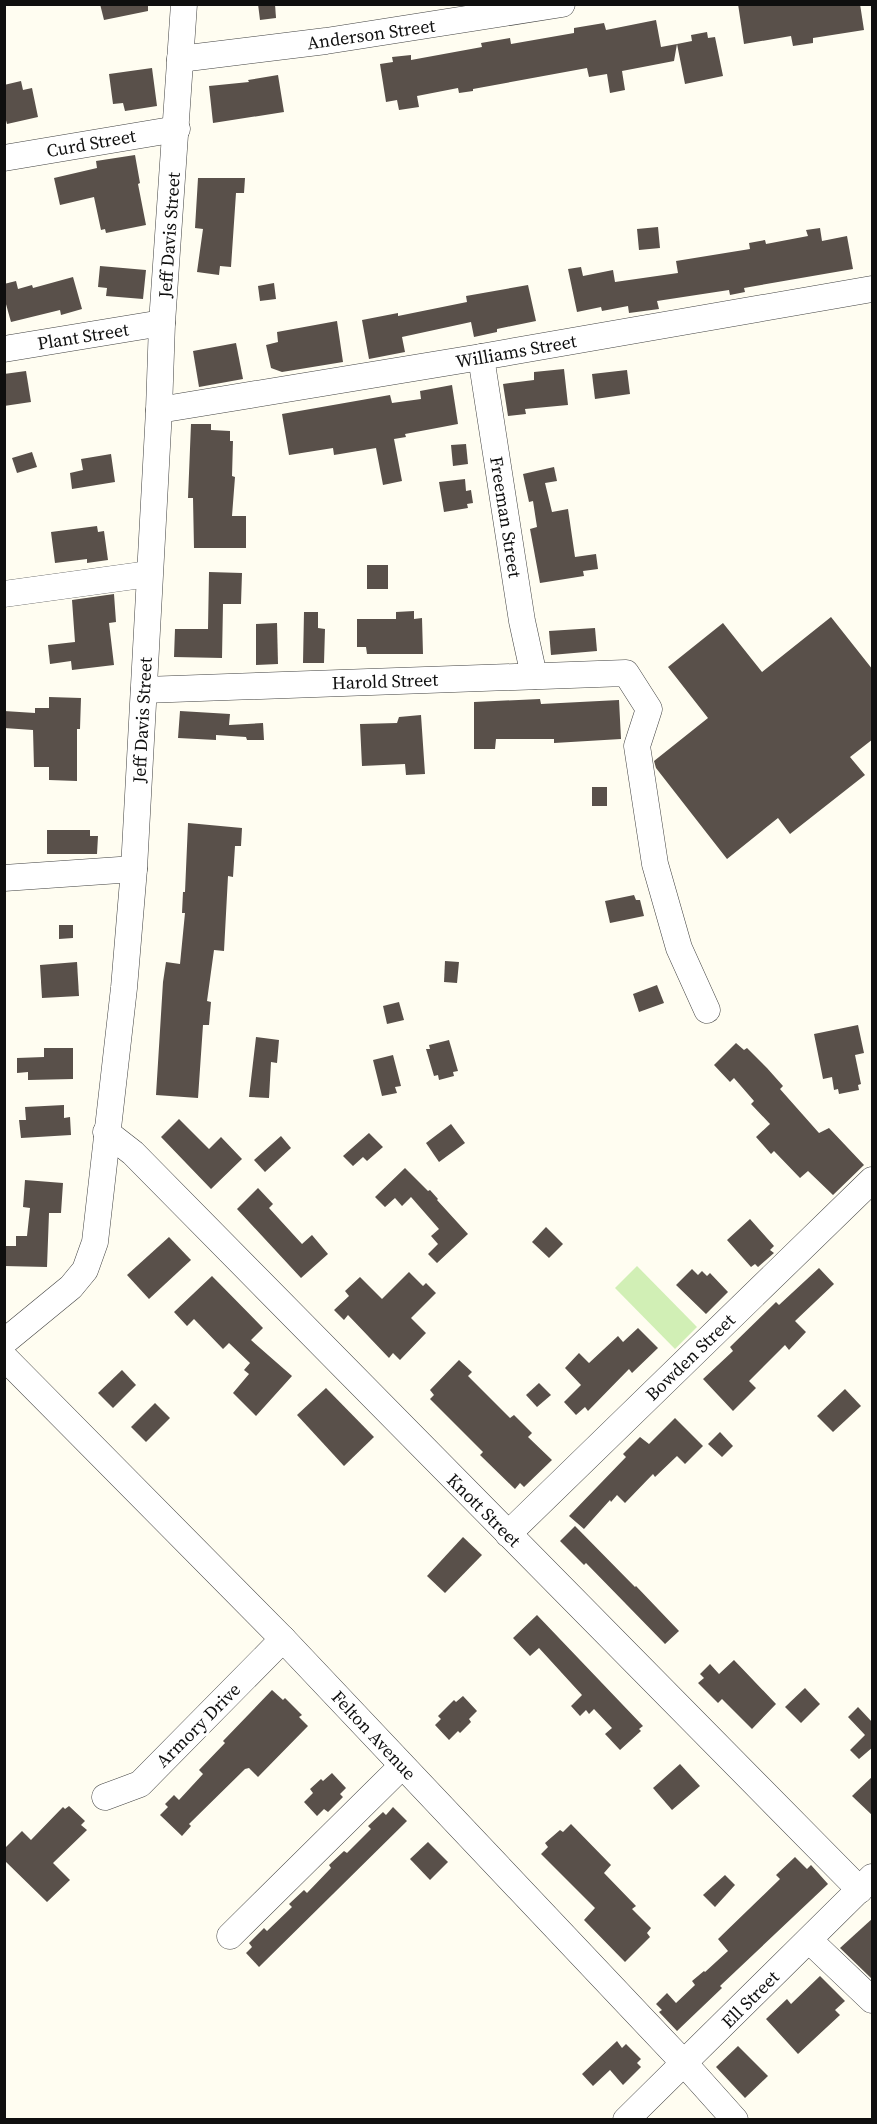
<svg xmlns="http://www.w3.org/2000/svg" width="877" height="2124" font-family="'Source Serif 4',serif">
	<rect width="100%" height="100%" fill="#fffdf1"/>
	<!-- green -->
	<path fill="#d1efb5" d="M637,1266L697,1327L675,1349L615,1288Z"/>
	<!-- building -->
	<g fill="#59504a">
		<path d="M100,4H148V11L104,20Z"/>
		<path d="M258,4H275L276,18L260,20Z"/>
		<path d="M738,4H860L864,30L813,38V43L793,46L791,36L744,44Z"/>
		<path d="M656,20L661,47L677,44L674,61L622,71L625,90L610,93L607,74L589,77L587,68L473,89V91L459,93L458,88L417,96L419,107L399,110L397,100L386,102L380,64L393,62L392,57L411,55V60L482,47L481,43L510,38L511,44L574,33V28L604,23L606,30Z"/>
		<path d="M707,32L708,38L715,37L723,76L685,84L677,44L692,41L691,35Z"/>
		<path d="M152,68L157,106L125,111L123,103L113,104L109,74Z"/>
		<path d="M278,75L284,112L213,123L209,86L249,82L248,80Z"/>
		<path d="M21,81L23,90L32,88L38,117L7,124L4,113V85Z"/>
		<path d="M135,155L140,183L138,184L146,225L106,233L105,229L101,230L94,197L60,205L54,178L97,168L96,161Z"/>
		<path d="M198,178H245L244,193H236L231,267L220,266L219,275L197,272L203,229L195,228Z"/>
		<path d="M658,227L660,248L639,250L637,229Z"/>
		<path d="M820,228L822,241L847,236L853,269L744,288L745,292L730,295L729,290L657,301L659,309L629,313L628,306L602,311L601,307L577,312L568,269L581,267L583,276L613,270L615,282L678,273L676,261L750,249L749,243L765,240L766,244L808,236L806,230Z"/>
		<path d="M100,266L146,270L143,299L106,296L107,288L98,287Z"/>
		<path d="M73,277L82,309L61,315L60,310L11,322L4,297V284L16,281L18,289L32,285L33,288Z"/>
		<path d="M274,283L276,299L260,301L258,286Z"/>
		<path d="M528,285L536,321L497,329V332L474,337L471,322L402,337L405,352L369,359L362,320L398,313V316L467,302L466,296Z"/>
		<path d="M337,321L343,362L282,372L271,368L266,345L278,342L277,332Z"/>
		<path d="M236,343L243,379L199,387L193,351Z"/>
		<path d="M564,369L568,405L525,409L526,414L508,416L503,384L534,380V372Z"/>
		<path d="M627,370L630,394L595,399L592,374Z"/>
		<path d="M26,371L31,402L4,406V374Z"/>
		<path d="M452,385L458,424L405,434L406,437L394,439L402,481L383,485L376,448L334,455L333,448L289,455L282,414L390,395L392,403L421,399L420,391Z"/>
		<path d="M191,424H211V430L230,431V441H233L232,476L235,477L232,516H246V548H194L193,498H188Z"/>
		<path d="M466,444L468,464L453,466L451,445Z"/>
		<path d="M32,452L37,467L17,473L12,458Z"/>
		<path d="M111,454L115,482L72,489L70,473L83,470L81,459Z"/>
		<path d="M554,467L557,481L545,483L552,512L568,509L575,557L596,554L598,569L583,571L584,576L540,583L530,529L537,527L533,501L529,502L523,474Z"/>
		<path d="M465,479L466,491L471,490L473,503L467,504L468,508L444,512L439,482Z"/>
		<path d="M97,526L98,532L104,531L108,560L87,563V559L55,563L51,532Z"/>
		<rect x="367" y="565" width="21" height="24"/>
		<path d="M209,572L242,573L241,604H223L222,658L174,657L175,629H208Z"/>
		<path d="M114,594L116,622L109,623L114,665L72,670L71,661L50,664L48,645L75,642L72,600Z"/>
		<path d="M414,611V619L422,618L423,654H367L366,647H357V619H396V612Z"/>
		<path d="M304,612H318V628L325,629L324,663H303Z"/>
		<path d="M831,617L873,670V739L850,757L865,775L790,834L778,818L727,859L656,768L654,761L708,718L668,667L723,623L762,672Z"/>
		<path d="M277,623L278,664L256,665V624Z"/>
		<path d="M595,628L597,651L551,655L549,631Z"/>
		<path d="M49,697L81,698L80,729H77V781L49,780V767H34L33,730L4,728V711L35,713V708H49Z"/>
		<path d="M540,699L541,704L619,700L621,739L554,743V739H496L495,749H474V702Z"/>
		<path d="M180,711L230,714L229,725L263,723L264,740H247L246,737L216,735V740L178,738Z"/>
		<path d="M421,715L425,774L406,775L405,764L362,766L360,724L397,723L399,717Z"/>
		<rect x="592" y="787" width="15" height="19"/>
		<path d="M188,823L242,828L241,846H235L233,877L228,876L224,951L214,950L207,1001L211,1002L209,1025H203L198,1098L156,1095L163,982L166,962L180,964L185,913H182L183,892H185Z"/>
		<path d="M47,830H90V836H98L97,854H47Z"/>
		<path d="M634,895L636,900H640L644,916L610,923L605,901Z"/>
		<path d="M59,925H73V938L59,939Z"/>
		<path d="M445,961L459,962L457,983L444,982Z"/>
		<path d="M77,962L79,996L42,998L40,965Z"/>
		<path d="M657,985L664,1003L639,1012L633,994Z"/>
		<path d="M399,1002L404,1020L387,1024L383,1006Z"/>
		<path d="M858,1025L864,1053L855,1055L861,1084L858,1085L859,1090L839,1094L838,1089L834,1090L832,1077L823,1079L814,1034Z"/>
		<path d="M256,1037L279,1040L277,1063L271,1062L269,1098L249,1097Z"/>
		<path d="M449,1040L458,1071L453,1072L454,1076L439,1080L438,1075L434,1076L426,1049H430L429,1045Z"/>
		<path d="M736,1043L744,1050L747,1048L767,1068L783,1086L780,1089L819,1133L829,1128L864,1165L833,1195L808,1171L800,1178L774,1151L771,1154L756,1137L770,1124L751,1104L754,1101L734,1078L730,1082L714,1065Z"/>
		<path d="M44,1048H73V1079L28,1080V1072L17,1073V1058L44,1057Z"/>
		<path d="M393,1055L401,1086L395,1087L397,1093L382,1096L373,1060Z"/>
		<path d="M64,1105V1118L70,1117L71,1135L21,1138L19,1120H26L25,1107Z"/>
		<path d="M179,1119L209,1149L221,1137L242,1159L211,1189L161,1137Z"/>
		<path d="M451,1124L465,1143L439,1162L426,1143Z"/>
		<path d="M369,1133L383,1147L367,1161L363,1157L353,1166L343,1156Z"/>
		<path d="M281,1136L291,1148L265,1172L254,1160Z"/>
		<path d="M405,1168L428,1191L430,1190L438,1199L437,1200L468,1234L437,1263L428,1254L438,1244L431,1236L439,1229L411,1197L402,1206L395,1198L385,1207L375,1197Z"/>
		<path d="M25,1180L63,1183L61,1213H49L47,1267L4,1266V1246H16V1236H27L30,1208L23,1207Z"/>
		<path d="M258,1188L273,1204L269,1208L302,1244L312,1235L328,1254L301,1278L237,1209Z"/>
		<path d="M750,1219L774,1246L770,1250L774,1253L758,1267L755,1264L751,1267L727,1240Z"/>
		<path d="M546,1227L563,1244L549,1258L532,1242Z"/>
		<path d="M169,1237L191,1260L149,1299L127,1275Z"/>
		<path d="M819,1268L834,1284L795,1321L806,1332L789,1350L785,1345L749,1381L756,1388L733,1411L703,1379L733,1351L730,1347L776,1302L779,1305Z"/>
		<path d="M692,1269L698,1275L702,1271L707,1276L710,1273L728,1292L706,1314L676,1285Z"/>
		<path d="M409,1272L423,1286L426,1283L436,1293L411,1318L426,1333L400,1360L393,1353L389,1358L348,1315L344,1320L334,1310L349,1296L345,1291L360,1277L382,1299Z"/>
		<path d="M212,1276L263,1328L251,1340L292,1376L256,1416L233,1393L249,1374L244,1370L250,1363L229,1343L223,1349L194,1319L187,1326L174,1312Z"/>
		<path d="M638,1328L658,1348L632,1373L629,1369L588,1411L585,1407L576,1415L564,1402L581,1385L565,1368L579,1353L589,1363L618,1336L623,1342Z"/>
		<path d="M459,1360L472,1372L468,1376L510,1418L514,1415L532,1433L528,1437L552,1460L524,1487L520,1483L515,1489L480,1455L483,1452L430,1399L434,1395L430,1390Z"/>
		<path d="M122,1370L136,1385L113,1408L98,1393Z"/>
		<path d="M539,1383L551,1395L537,1407L526,1395Z"/>
		<path d="M326,1388L374,1437L344,1466L297,1415Z"/>
		<path d="M845,1389L861,1406L833,1432L817,1416Z"/>
		<path d="M155,1403L170,1418L146,1442L131,1427Z"/>
		<path d="M675,1418L703,1446L685,1464L677,1456L655,1477L653,1474L625,1503L617,1495L611,1502L610,1500L584,1529L569,1516L626,1457L623,1454L640,1437L649,1444Z"/>
		<path d="M720,1432L733,1446L722,1457L708,1444Z"/>
		<path d="M575,1526L635,1587L636,1586L679,1631L665,1644L586,1563L584,1565L560,1541Z"/>
		<path d="M463,1537L482,1555L445,1593L427,1576Z"/>
		<path d="M537,1615L643,1726L639,1729L641,1731L620,1750L605,1734L612,1728L594,1709L589,1714L586,1710L580,1716L571,1706L582,1695L539,1648L530,1656L513,1638Z"/>
		<path d="M734,1660L776,1704L752,1729L722,1699L718,1703L698,1683L704,1678L700,1674L710,1664L719,1674Z"/>
		<path d="M805,1688L820,1704L801,1723L785,1707Z"/>
		<path d="M272,1690L283,1700L285,1698L302,1715L299,1717L308,1726L258,1777L249,1768L245,1769L189,1824L191,1826L182,1836L160,1815L168,1807L165,1804L174,1795L179,1800L203,1774L199,1770L225,1743L223,1741Z"/>
		<path d="M463,1696L477,1711L469,1719L471,1722L460,1733L458,1731L449,1740L435,1725L441,1719L438,1716L454,1700L456,1702Z"/>
		<path d="M858,1707L873,1723V1747L859,1759L850,1750L865,1735L848,1717Z"/>
		<path d="M680,1764L700,1786L672,1810L653,1788Z"/>
		<path d="M332,1773L346,1788L340,1794L343,1797L328,1812L324,1809L317,1816L304,1802L313,1793L310,1789L321,1779L323,1781Z"/>
		<path d="M873,1776V1816L852,1796Z"/>
		<path d="M69,1806L85,1821L81,1825L87,1830L53,1863L70,1880L47,1902L4,1860V1849L22,1831L31,1840L63,1807L65,1809Z"/>
		<path d="M393,1807L407,1821L259,1967L246,1953L252,1947L249,1943L264,1928L267,1931L292,1907L289,1904L304,1890L307,1893L331,1868L329,1865L344,1851L347,1853L371,1829L368,1826L383,1812L386,1815Z"/>
		<path d="M571,1824L611,1865L604,1873L636,1906L632,1909L651,1928L647,1933L650,1937L625,1962L584,1920L595,1908L541,1854L548,1847L545,1843L560,1830L563,1832Z"/>
		<path d="M428,1842L448,1862L430,1880L410,1859Z"/>
		<path d="M795,1857L807,1869L811,1865L828,1884L720,1986L722,1988L677,2031L659,2012L662,2010L656,2004L667,1993L676,2003L695,1985L692,1981L704,1971L705,1972L728,1951L718,1939L780,1879L776,1875Z"/>
		<path d="M725,1875L735,1885L715,1907L703,1895Z"/>
		<path d="M873,1918V1980L840,1948Z"/>
		<path d="M820,1976L845,2001L835,2010L840,2015L798,2054L766,2019L787,1999L791,2004Z"/>
		<path d="M617,2041L622,2048L626,2044L641,2059L637,2063L641,2067L623,2085L610,2070L593,2086L582,2074Z"/>
		<path d="M738,2046L768,2076L745,2098L716,2067Z"/>
	</g>
	<g fill="none" stroke-linecap="round" stroke-linejoin="round">
		<defs>
			<g id="minor">
				<path d="M180,59L326,41L562,4"/>
				<path d="M4,158L177,129"/>
				<path d="M4,349L162,323"/>
				<path d="M481,357L522,621L534,676"/>
				<path d="M159,410L481,357L872,289"/>
				<path d="M4,594L149,574"/>
				<path d="M144,690L626,673L649,709L637,746L655,864L679,948L707,1010"/>
				<path d="M4,878L134,869"/>
				<path d="M106,1132L133,1153L860,1890"/>
				<path d="M4,1342L71,1287L85,1270L95,1242L124,988L134,869L159,410L162,323L184,4"/>
				<path d="M4,1357L283,1639L684,2063L735,2120"/>
				<path d="M508,1534L872,1180"/>
				<path d="M105,1797L140,1784L283,1639"/>
				<path d="M230,1936L402,1766"/>
				<path d="M809,1940L872,2000"/>
				<path d="M626,2120L872,1877"/>
			</g>
		</defs>
		<!-- minor casing -->
		<use href="#minor" stroke="#424242" stroke-width="27"/>
		<!-- minor -->
		<use href="#minor" stroke="#fff" stroke-width="26"/>
	</g>
	<g text-anchor="middle" dominant-baseline="central" stroke-width="6" stroke-linejoin="round" paint-order="stroke">
		<!-- street labels -->
		<g font-size="18" fill="#0f0f0f" stroke="#fff">
			<text transform="translate(371 34) rotate(-8)">Anderson Street</text>
			<text transform="translate(91 143) rotate(-10)">Curd Street</text>
			<text transform="translate(169 235) rotate(-86)">Jeff Davis Street</text>
			<text transform="translate(83 336) rotate(-9)">Plant Street</text>
			<text transform="translate(516 351) rotate(-10)">Williams Street</text>
			<text transform="translate(506 517) rotate(81)">Freeman Street</text>
			<text transform="translate(385 681) rotate(-2)">Harold Street</text>
			<text transform="translate(142 720) rotate(-87)">Jeff Davis Street</text>
			<text transform="translate(690 1357) rotate(-44)">Bowden Street</text>
			<text transform="translate(484 1510) rotate(45)">Knott Street</text>
			<text transform="translate(198 1725) rotate(-45)">Armory Drive</text>
			<text transform="translate(374 1735) rotate(47)">Felton Avenue</text>
			<text transform="translate(750 1999) rotate(-45)">Ell Street</text>
		</g>
	</g>
	<!-- border -->
	<rect width="877" height="2124" fill="none" stroke="#0f0f0f" stroke-width="12"/>
</svg>
